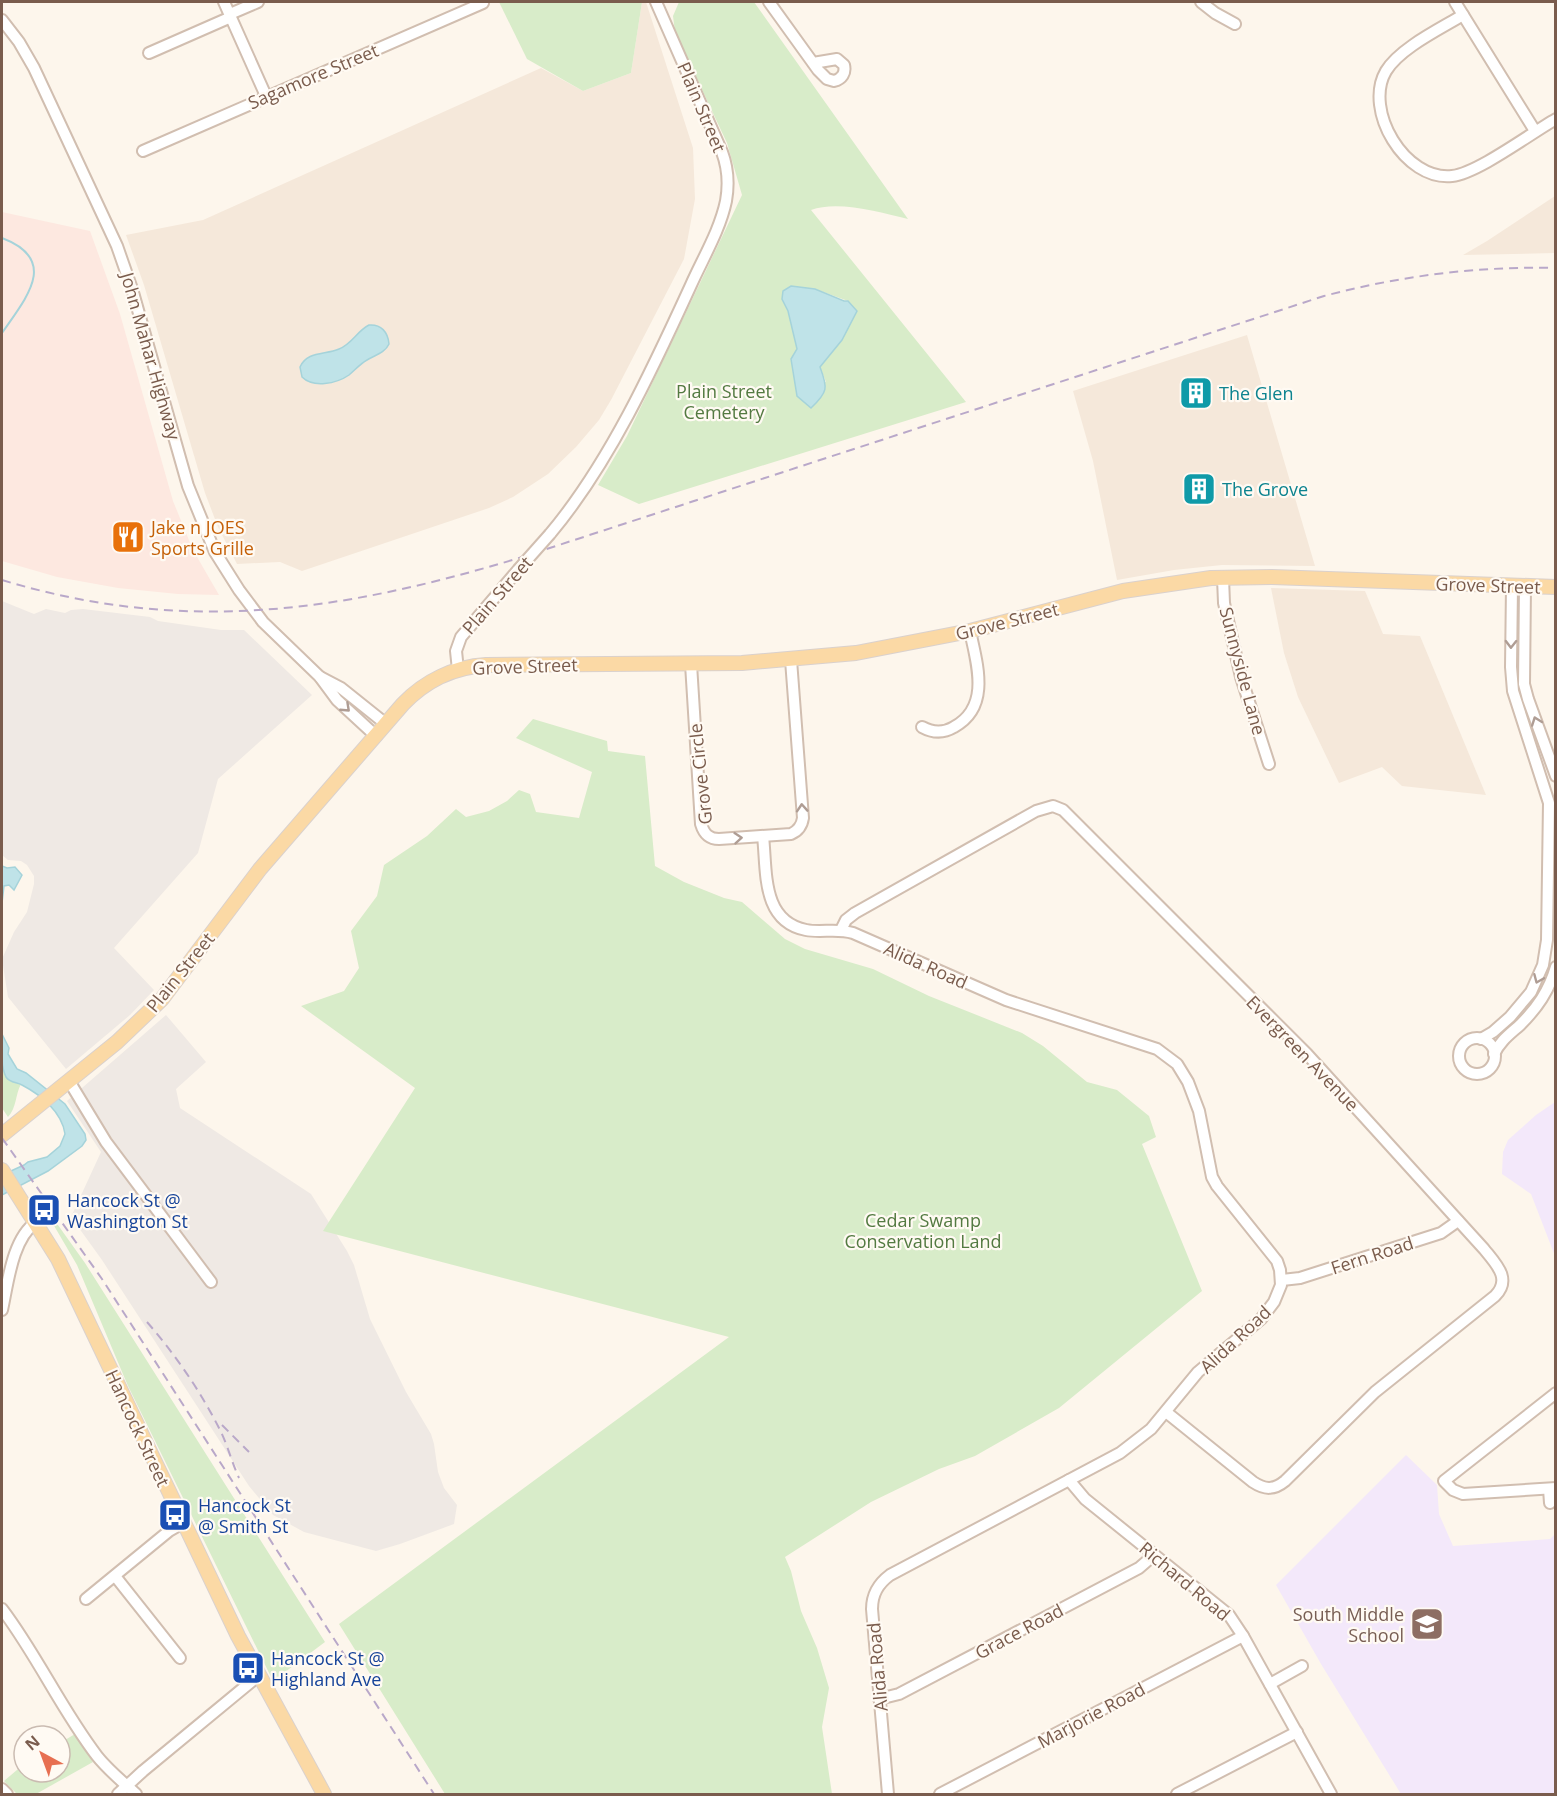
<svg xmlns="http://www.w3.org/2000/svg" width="1557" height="1796" font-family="'Open Sans',sans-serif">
	<rect width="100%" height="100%" fill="#fdf6ec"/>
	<!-- residential -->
	<g fill="#f5e8da">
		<path d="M642,2H646L693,148L695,199L684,259L611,400L599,420L576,447L548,474L513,497L489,508L302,571L280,562L237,564L218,527L205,493L144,285L126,235L203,220L541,68L583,91L631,73Z"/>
		<path d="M1555,196V253L1463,255L1487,241Z"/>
		<path d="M1247,335L1315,566L1222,565L1174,570L1117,580L1093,461L1073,391Z"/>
		<path d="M1271,588L1365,591L1383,634L1420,636L1486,795L1402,786L1382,767L1339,783L1298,697L1284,653Z"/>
	</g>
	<!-- commercial -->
	<path fill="#fde8e0" d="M2,212L90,231L120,314L173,501L193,550L219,595L178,594L118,588L57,577L2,561Z"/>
	<!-- industrial -->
	<g fill="#efe9e4">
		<path d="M2,601L34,614L46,609L65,613L71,610L83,609L150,617L158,621L221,630H244L312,695L218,779L198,853L114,948L154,990L130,1015L66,1069L8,997L2,959L14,932L27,912L34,884V876L27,865L21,861L8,860L2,855Z"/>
		<path d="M166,1015L206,1062L176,1089L180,1108L311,1194L347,1251L354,1265L370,1319L406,1392L431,1434L434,1444L438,1472L444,1488L457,1505L454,1524L400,1544L376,1551L304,1532L273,1515L249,1486L102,1260L71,1217L101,1152L67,1101Z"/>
	</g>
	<!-- education -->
	<g fill="#f3e8fa">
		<path d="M1555,1102V1256L1531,1194L1502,1174L1503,1152L1508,1140L1536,1115Z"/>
		<path d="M1406,1455L1437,1485L1439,1514L1453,1546L1550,1539L1555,1534V1794H1401L1321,1664L1276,1585Z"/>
	</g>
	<!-- green -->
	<g fill="#d8ecc9" fill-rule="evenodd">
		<path d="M499,2H642L631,73L583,91L527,59Z"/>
		<path d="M679,2H754L908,219C880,212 837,200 811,210L966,402L639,504L598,485L627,436L742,195L727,143L675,32L673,16ZM815,289L848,301L842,340L820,367L826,382L795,376L791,359L797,349L788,311L782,299Z"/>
		<path d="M533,719L607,741L608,751L645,756L655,866L684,882L724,898L742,902L785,939L805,949L873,969L929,996L1022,1033L1043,1046L1087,1082L1117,1090L1149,1116L1156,1137L1142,1144L1202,1291L1059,1408L975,1456L939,1469L871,1502L785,1557L791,1571L801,1611L817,1648L829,1688L822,1727L832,1794H445L339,1624L729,1337L323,1231L415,1088L301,1006L344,991L359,968L351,931L377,896L384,865L427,836L456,809L466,817L489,811L507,801L519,790L530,794L536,812L579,818L592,772L516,738Z"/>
		<path d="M2,1066C7,1076 9,1082 21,1084C15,1095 17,1107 8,1117L2,1108Z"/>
		<path d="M48,1211L85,1263L325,1642L273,1681L128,1386L77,1265L46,1212Z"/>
		<path d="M75,1734L93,1762L36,1794H17L4,1781L24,1764V1772H60V1743Z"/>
	</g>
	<!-- water -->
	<g fill="#bfe3e8" stroke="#a5d3da" stroke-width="1.5">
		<path d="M791,286L815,289L844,301H848L857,311L842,340L820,367C828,388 828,392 811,408L797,396L791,359L797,349L788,311L782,299L783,291Z"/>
		<path d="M369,325C381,324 388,332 389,344C385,353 375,355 367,360C360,364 355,370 349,375C336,384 313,388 302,377L300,367C307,351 325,355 339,349C352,344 357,331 369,325Z"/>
		<path d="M2,866L7,868L15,867L22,875L14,890L9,885L4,886L2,903Z"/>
		<path d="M2,1034L9,1048L8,1054L17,1069L26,1073L65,1104L85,1134L86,1140L82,1146L48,1171L2,1195V1175L24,1165L28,1162L47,1157L60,1146L65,1134C62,1112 41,1095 22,1085C17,1082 10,1083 6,1077C0,1065 2,1047 2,1034Z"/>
	</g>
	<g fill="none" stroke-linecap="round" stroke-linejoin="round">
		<!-- stream -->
		<path stroke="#a5d3da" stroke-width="2" d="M2,238C60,260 26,298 2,333"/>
		<defs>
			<g id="minor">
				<path d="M224,2L266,96"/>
				<path d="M769,2L818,70L827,79L834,81C842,79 846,73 844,65L837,59L813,63"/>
				<path d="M1201,2L1215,13L1235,24"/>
				<path d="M1455,2L1535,131"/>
				<path d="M230,14L258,2"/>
				<path d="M1463,15C1440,29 1400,48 1386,71C1363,110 1405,181 1452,176C1478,173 1531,133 1556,119"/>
				<path d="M2,20L19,42L34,68L117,246L132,289L188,486L215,552L239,590L263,622L320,677L337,700L376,736"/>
				<path d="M149,53L231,17"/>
				<path d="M143,151L483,3"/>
				<path d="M550,534C609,464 653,368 691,285C703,258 720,230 726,201C729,184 728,168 722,152L656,2"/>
				<path d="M1223,578L1224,603L1241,677L1269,764"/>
				<path d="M1525,586L1524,684L1528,699L1556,776"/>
				<path d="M691,664L701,824C704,834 709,839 719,839L791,834C798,831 802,825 803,818L791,660"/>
				<path d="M458,670L456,651L461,637L518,570"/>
				<path d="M320,677L341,688L386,724"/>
				<path d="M922,727C933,733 944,733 954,727C991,707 977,664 970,631"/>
				<path d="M763,836C767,871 761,921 806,930C821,933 837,928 853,933L1006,1000L1157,1049L1177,1064L1188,1082L1199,1111L1212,1177L1217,1186L1277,1261L1280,1270L1281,1285L1274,1302L1261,1319L1198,1372L1151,1429L1120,1453L890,1575C878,1584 872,1594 872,1609L888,1794"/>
				<path d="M841,930L846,920L855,913L1036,811L1053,806L1063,810L1307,1054L1484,1249C1496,1264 1512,1279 1495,1296L1375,1392L1285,1481C1274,1490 1265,1490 1253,1482L1166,1412"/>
				<circle cx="1477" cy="1056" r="18"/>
				<path d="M1481,1039L1493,1032L1510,1017L1531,992L1543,965L1547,940L1549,803L1513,691L1511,667L1512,586"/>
				<path d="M1494,1054C1500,1041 1510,1034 1520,1025C1537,1008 1549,991 1556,967"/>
				<path d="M69,1081L106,1142L211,1282"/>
				<path d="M1282,1280L1300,1278L1441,1233L1458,1221"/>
				<path d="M2,1310C8,1283 12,1239 36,1222"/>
				<path d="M1556,1393L1444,1481L1453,1490L1463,1494L1556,1488"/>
				<path d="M1069,1480L1085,1499L1229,1615L1243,1636L1331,1794"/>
				<path d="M1549,1489L1550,1503"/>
				<path d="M115,1576L180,1658"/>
				<path d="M86,1599L169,1531L183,1523"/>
				<path d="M2,1609C37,1655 61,1709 97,1756C108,1770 123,1782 136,1794"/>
				<path d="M1270,1684L1302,1666"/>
				<path d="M879,1699L899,1694L1139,1568L1154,1555"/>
				<path d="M2,1789L7,1794"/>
				<path d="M118,1794L143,1771L258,1676"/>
				<path d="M940,1794L1243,1636"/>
				<path d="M1177,1794L1297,1732"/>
			</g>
			<g id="major">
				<path d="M2,1135L117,1042L162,999L260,869L403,704C425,681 454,667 486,665L742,663L856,653L970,631L1123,591L1211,578L1272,577L1556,587"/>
				<path d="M2,1170L58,1259L238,1636L324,1794"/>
			</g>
		</defs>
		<!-- minor casing -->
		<use href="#minor" stroke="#d1beb0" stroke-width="14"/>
		<!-- major casing -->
		<use href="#major" stroke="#dad1cd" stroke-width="16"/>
		<!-- minor -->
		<use href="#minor" stroke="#fff" stroke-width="10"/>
		<!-- major -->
		<use href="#major" stroke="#fbd9a5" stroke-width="14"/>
		<!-- rail -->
		<g stroke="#b9a8c9" stroke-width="2" stroke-dasharray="9 6" stroke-linecap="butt">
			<path d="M2,580C183,635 341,612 519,558L1324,296C1400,276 1477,266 1556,268"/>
			<path d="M2,1138L102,1279L434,1794"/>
			<path d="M147,1322C175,1354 201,1392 220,1430C228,1446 232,1463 239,1478"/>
			<path d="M222,1425L249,1452"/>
		</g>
		<defs>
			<path id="minor-bridge" d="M518,570L550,534"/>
		</defs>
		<!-- minor-bridge casing -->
		<use href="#minor-bridge" stroke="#d1beb0" stroke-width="14" stroke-linecap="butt"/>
		<!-- minor-bridge -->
		<use href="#minor-bridge" stroke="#fff" stroke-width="10"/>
	</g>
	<!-- one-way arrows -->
	<defs><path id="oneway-chevron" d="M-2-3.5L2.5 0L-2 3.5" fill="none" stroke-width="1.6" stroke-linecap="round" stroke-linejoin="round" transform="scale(1.5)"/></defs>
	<g stroke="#af9d94">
		<use href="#oneway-chevron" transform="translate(1511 644) rotate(91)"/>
		<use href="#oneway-chevron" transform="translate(346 708) rotate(43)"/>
		<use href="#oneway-chevron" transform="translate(1536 721) rotate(-110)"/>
		<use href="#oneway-chevron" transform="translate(802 808) rotate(-94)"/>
		<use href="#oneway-chevron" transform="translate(738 838) rotate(-5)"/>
		<use href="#oneway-chevron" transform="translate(1538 979) rotate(113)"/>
	</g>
	<!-- icons -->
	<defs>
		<symbol id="building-square" viewBox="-11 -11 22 22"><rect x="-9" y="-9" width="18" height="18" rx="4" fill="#0f9aa8" stroke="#fffaf3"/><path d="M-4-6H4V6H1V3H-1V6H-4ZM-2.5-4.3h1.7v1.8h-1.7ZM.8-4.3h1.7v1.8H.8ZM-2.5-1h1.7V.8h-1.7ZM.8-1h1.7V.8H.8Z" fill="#fff"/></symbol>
		<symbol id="restaurant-square" viewBox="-11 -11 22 22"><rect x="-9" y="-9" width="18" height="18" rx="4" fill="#e8710a" stroke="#fffaf3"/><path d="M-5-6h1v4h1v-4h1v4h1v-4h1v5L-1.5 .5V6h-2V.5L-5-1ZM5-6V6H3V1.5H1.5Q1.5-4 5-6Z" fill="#fff"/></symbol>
		<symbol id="bus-square" viewBox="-11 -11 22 22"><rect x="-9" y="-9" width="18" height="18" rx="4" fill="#1a4fb4" stroke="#fffaf3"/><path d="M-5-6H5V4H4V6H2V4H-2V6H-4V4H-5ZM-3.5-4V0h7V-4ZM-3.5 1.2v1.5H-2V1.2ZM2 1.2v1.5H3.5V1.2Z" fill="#fff"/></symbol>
		<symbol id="school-square" viewBox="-11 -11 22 22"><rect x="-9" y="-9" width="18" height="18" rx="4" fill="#8d6e63" stroke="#fffaf3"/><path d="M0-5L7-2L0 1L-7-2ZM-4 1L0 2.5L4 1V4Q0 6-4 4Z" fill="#fff"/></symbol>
	</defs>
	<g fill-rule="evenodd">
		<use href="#building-square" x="1177" y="374" width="38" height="38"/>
		<use href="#building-square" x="1180" y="470" width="38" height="38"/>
		<use href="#restaurant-square" x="109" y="518" width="38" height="38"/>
		<use href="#bus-square" x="25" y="1191" width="38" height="38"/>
		<use href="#bus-square" x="156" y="1496" width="38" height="38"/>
		<use href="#school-square" x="1408" y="1605" width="38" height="38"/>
		<use href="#bus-square" x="229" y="1649" width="38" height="38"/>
	</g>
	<g text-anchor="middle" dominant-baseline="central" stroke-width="4.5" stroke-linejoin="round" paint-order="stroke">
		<!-- street labels -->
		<g font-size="18" fill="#7a5c4d" stroke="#fffaf3">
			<text transform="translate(313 76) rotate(-23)">Sagamore Street</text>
			<text transform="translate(702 107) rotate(67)">Plain Street</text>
			<text transform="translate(151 356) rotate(74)">John Mahar Highway</text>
			<text transform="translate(1488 585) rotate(2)">Grove Street</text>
			<text transform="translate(497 595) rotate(-49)">Plain Street</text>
			<text transform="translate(1007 621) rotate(-14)">Grove Street</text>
			<text transform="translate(525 666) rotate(-2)">Grove Street</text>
			<text transform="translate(1243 671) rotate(75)">Sunnyside Lane</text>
			<text transform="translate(700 774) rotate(-96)">Grove Circle</text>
			<text transform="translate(926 965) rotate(24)">Alida Road</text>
			<text transform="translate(180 972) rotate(-51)">Plain Street</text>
			<text transform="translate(1303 1053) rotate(46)">Evergreen Avenue</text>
			<text transform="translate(1372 1255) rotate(-18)">Fern Road</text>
			<text transform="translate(1235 1339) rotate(-43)">Alida Road</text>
			<text transform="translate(138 1428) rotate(65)">Hancock Street</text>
			<text transform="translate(1185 1581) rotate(40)">Richard Road</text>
			<text transform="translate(1019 1631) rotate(-28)">Grace Road</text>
			<text transform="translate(877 1667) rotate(-95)">Alida Road</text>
			<text transform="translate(1091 1715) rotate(-28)">Marjorie Road</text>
		</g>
		<!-- park labels -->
		<g font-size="18" fill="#537a41" stroke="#fffaf3">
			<text x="724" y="391">Plain Street<tspan x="724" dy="21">Cemetery</tspan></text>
			<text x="923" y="1220">Cedar Swamp<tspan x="923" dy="21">Conservation Land</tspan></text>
		</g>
		<!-- culture labels -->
		<g font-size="18" fill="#0d838f" stroke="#fffaf3" text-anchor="start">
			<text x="1219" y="393">The Glen</text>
			<text x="1222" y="489">The Grove</text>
		</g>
		<!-- food labels -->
		<g font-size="18" fill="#c56008" stroke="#fffaf3" text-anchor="start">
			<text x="151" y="527">Jake n JOES<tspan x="151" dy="21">Sports Grille</tspan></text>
		</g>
		<!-- transit labels -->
		<g font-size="18" fill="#164399" stroke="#fffaf3" text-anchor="start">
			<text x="67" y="1200">Hancock St @<tspan x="67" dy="21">Washington St</tspan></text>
			<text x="198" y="1505">Hancock St<tspan x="198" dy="21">@ Smith St</tspan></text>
			<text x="271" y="1658">Hancock St @<tspan x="271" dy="21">Highland Ave</tspan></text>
		</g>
		<!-- education labels -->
		<g font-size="18" fill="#785e54" stroke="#fffaf3" text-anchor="end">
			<text x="1404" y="1614">South Middle<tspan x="1404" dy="21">School</tspan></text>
		</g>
	</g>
	<!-- border -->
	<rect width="1557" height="1796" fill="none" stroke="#7a5c4d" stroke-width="6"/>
	<!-- north arrow -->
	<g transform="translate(42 1754) rotate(319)"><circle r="28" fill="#fffaf3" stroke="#cabbb1" stroke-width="1.5"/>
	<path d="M0-4.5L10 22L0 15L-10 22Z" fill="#e76f51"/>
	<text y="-9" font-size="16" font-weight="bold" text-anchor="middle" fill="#7a5c4d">N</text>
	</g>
</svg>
